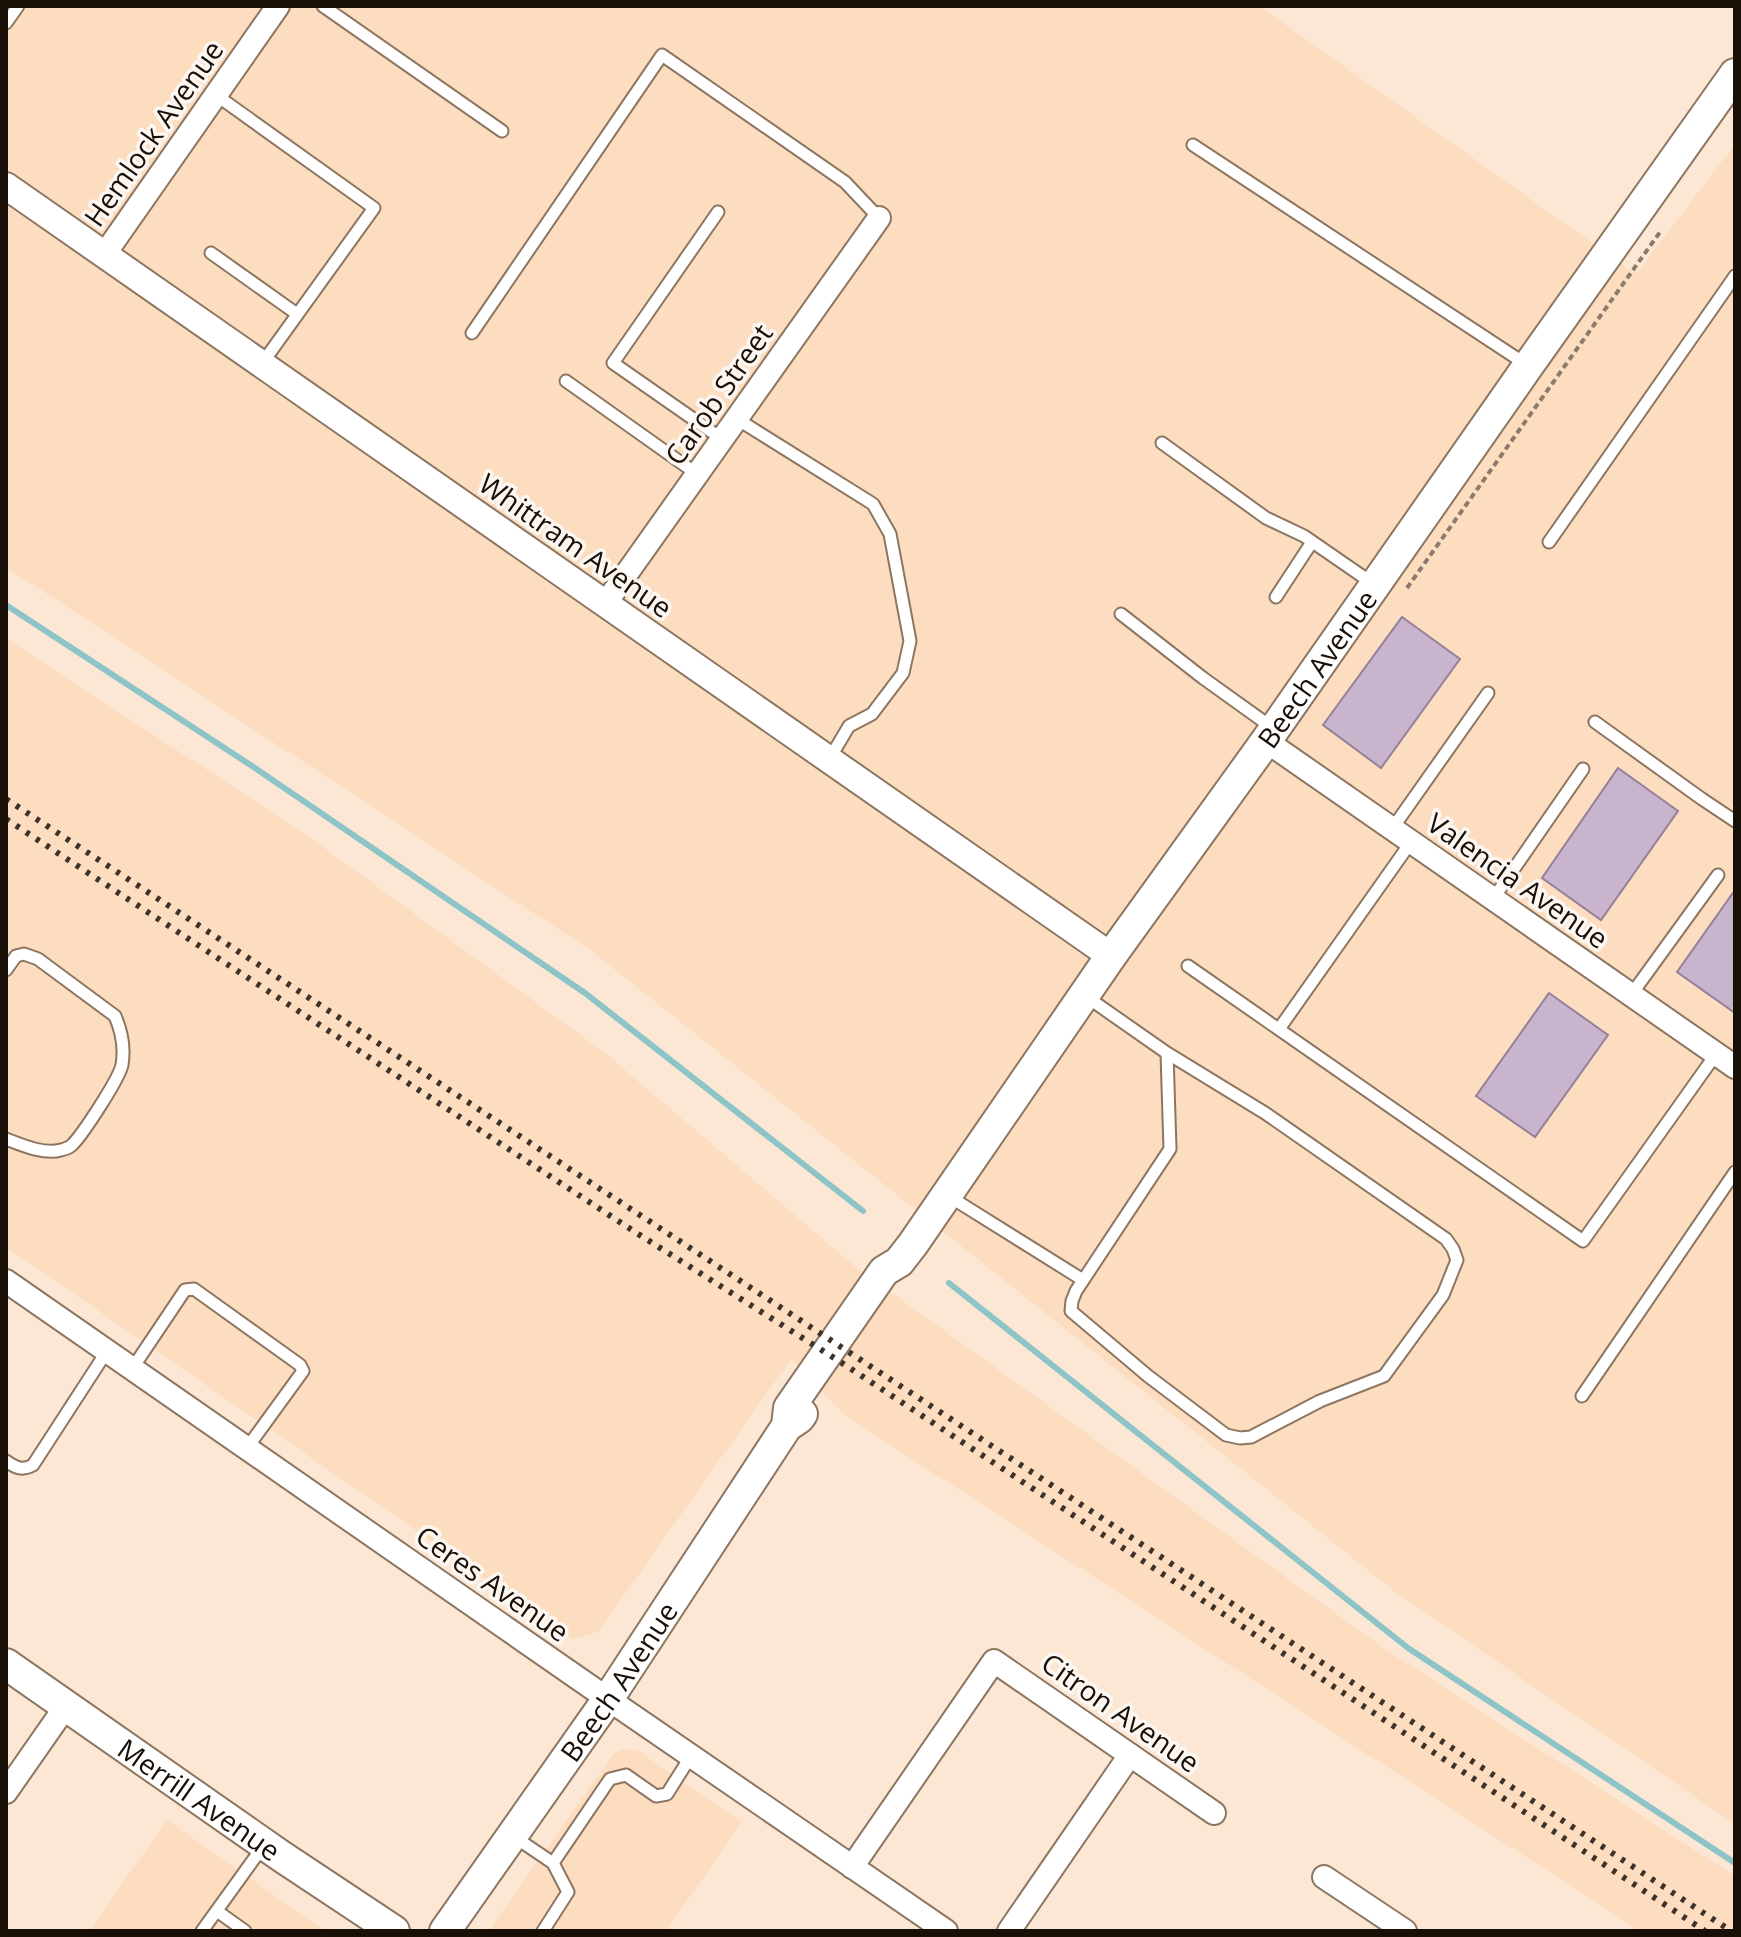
<svg xmlns="http://www.w3.org/2000/svg" width="1741" height="1937" font-family="'Open Sans',sans-serif">
	<rect width="100%" height="100%" fill="#fce7d4"/>
	<!-- built -->
	<g fill="#fdddc0">
		<path d="M6,6H1259L1636,274L1735,144V1824L1399,1595L590,950L6,567Z"/>
		<path d="M6,638L308,836L605,1053L852,1264L1388,1651L1735,1876V1931H1640L847,1417L791,1359L598,1632L573,1639L6,1247Z"/>
		<path d="M621,1749L637,1750L742,1822L666,1931H492V1926L612,1756Z"/>
		<path d="M167,1820L325,1931H89Z"/>
	</g>
	<g fill="none" stroke-linecap="round" stroke-linejoin="round">
		<!-- stream -->
		<g stroke="#8cc4c7" stroke-width="6">
			<path d="M6,605L252,766L585,993L863,1211"/>
			<path d="M949,1283L1408,1648L1735,1863"/>
		</g>
	</g>
	<!-- building -->
	<g fill="#c9b4cd" stroke="#948098" stroke-width="2">
		<path d="M1402,617L1460,659L1381,768L1323,725Z"/>
		<path d="M1618,768L1678,811L1601,920L1542,878Z"/>
		<path d="M1735,890V1013L1677,972Z"/>
		<path d="M1549,993L1608,1035L1535,1137L1476,1096Z"/>
	</g>
	<g fill="none" stroke-linecap="round" stroke-linejoin="round">
		<defs>
			<g id="service">
				<path d="M323,6L502,131"/>
				<path d="M6,23L18,6"/>
				<path d="M216,95L374,208L261,365"/>
				<path d="M1193,145L1527,365"/>
				<path d="M718,212L613,363L722,439"/>
				<path d="M211,253L297,314"/>
				<path d="M472,333L662,55L845,182L879,218"/>
				<path d="M566,381L697,474"/>
				<path d="M737,419L873,504L890,534L910,641L903,673L872,714L849,726L830,758"/>
				<path d="M1162,443L1266,518L1304,536L1375,585"/>
				<path d="M1549,542L1735,276"/>
				<path d="M1276,597L1312,542"/>
				<path d="M1121,614L1203,678L1274,729"/>
				<path d="M1595,722L1702,799L1735,821"/>
				<path d="M1392,829L1488,693"/>
				<path d="M1493,899L1583,769"/>
				<path d="M1188,966L1583,1241L1716,1054"/>
				<path d="M6,970L16,956L24,954L38,959L115,1016C122,1032 125,1047 122,1065C119,1079 83,1134 72,1145C69,1148 65,1149 61,1150C44,1155 22,1145 6,1139"/>
				<path d="M1084,995L1167,1053L1170,1149L1076,1291L1072,1301L1071,1311L1148,1376L1226,1435L1240,1438L1251,1437L1320,1401L1384,1376L1443,1295L1457,1260L1453,1249L1446,1239L1265,1113L1167,1053"/>
				<path d="M1631,995L1718,875"/>
				<path d="M1279,1029L1411,842"/>
				<path d="M947,1195L1083,1280"/>
				<path d="M132,1369L185,1290L194,1289L300,1365L303,1371L247,1448"/>
				<path d="M1582,1396L1735,1172"/>
				<path d="M6,1461C16,1468 22,1471 33,1465L107,1351"/>
				<path d="M513,1836L553,1863L568,1892L543,1931"/>
				<path d="M553,1863L610,1779L626,1775L656,1796L667,1794L691,1756"/>
				<path d="M217,1911L245,1931"/>
				<path d="M202,1931L264,1845"/>
			</g>
			<g id="minor">
				<path d="M104,255L278,6"/>
				<path d="M605,604L879,218"/>
				<path d="M1266,741L1735,1067"/>
				<path d="M6,1281L608,1699L946,1931"/>
				<path d="M6,1792L66,1706"/>
				<path d="M852,1867L994,1661L1214,1813"/>
				<path d="M1324,1877L1405,1931"/>
				<path d="M1009,1931L1130,1755"/>
			</g>
			<path id="tertiary" d="M6,186L1111,956"/>
			<g id="secondary">
				<path id="s1" d="M787,1426L789,1408L884,1271L899,1262L913,1244L1111,956L1266,741L1528,366L1735,74"/>
				<path id="s2" d="M6,1664L281,1856L394,1931"/>
				<path id="s3" d="M445,1931L608,1699L787,1426L799,1418L802,1414"/>
			</g>
		</defs>
		<!-- service casing -->
		<use href="#service" stroke="#8d7661" stroke-width="15"/>
		<!-- minor casing -->
		<use href="#minor" stroke="#8d7661" stroke-width="26"/>
		<!-- tertiary casing -->
		<use href="#tertiary" stroke="#8d7661" stroke-width="30"/>
		<!-- secondary casing -->
		<use href="#secondary" stroke="#8d7661" stroke-width="34"/>
		<!-- path -->
		<path stroke="#8a7b6e" stroke-width="4" stroke-dasharray="6 4" stroke-linecap="butt" d="M1407,588L1660,232"/>
		<!-- service -->
		<use href="#service" stroke="#fff" stroke-width="11"/>
		<!-- minor -->
		<use href="#minor" stroke="#fff" stroke-width="22"/>
		<!-- tertiary -->
		<use href="#tertiary" stroke="#fff" stroke-width="26"/>
		<!-- secondary -->
		<use href="#secondary" stroke="#fff" stroke-width="30"/>
		<!-- rail -->
		<g stroke="#3e3329" stroke-width="6" stroke-dasharray="4 8" stroke-linecap="butt">
			<path d="M6,799L1731,1931"/>
			<path d="M6,819L635,1232L839,1361L1705,1931"/>
		</g>
	</g>
	<g text-anchor="middle" dominant-baseline="central" stroke-width="7" stroke-linejoin="round" paint-order="stroke">
		<!-- street labels -->
		<g font-size="28" fill="#180f07" stroke="#fdf7f3">
			<text transform="translate(153 133) rotate(-55)">Hemlock Avenue</text>
			<text transform="translate(718 394) rotate(-55)">Carob Street</text>
			<text transform="translate(576 545) rotate(35)">Whittram Avenue</text>
			<text stroke="none"><textPath href="#s1" startOffset="928">Beech Avenue</textPath></text>
			<text transform="translate(1518 880) rotate(35)">Valencia Avenue</text>
			<text transform="translate(493 1583) rotate(35)">Ceres Avenue</text>
			<text stroke="none"><textPath href="#s3" startOffset="304">Beech Avenue</textPath></text>
			<text transform="translate(1121 1712) rotate(35)">Citron Avenue</text>
			<text stroke="none"><textPath href="#s2" startOffset="236">Merrill Avenue</textPath></text>
		</g>
	</g>
	<!-- border -->
	<rect width="1741" height="1937" fill="none" stroke="#180f07" stroke-width="16"/>
</svg>
